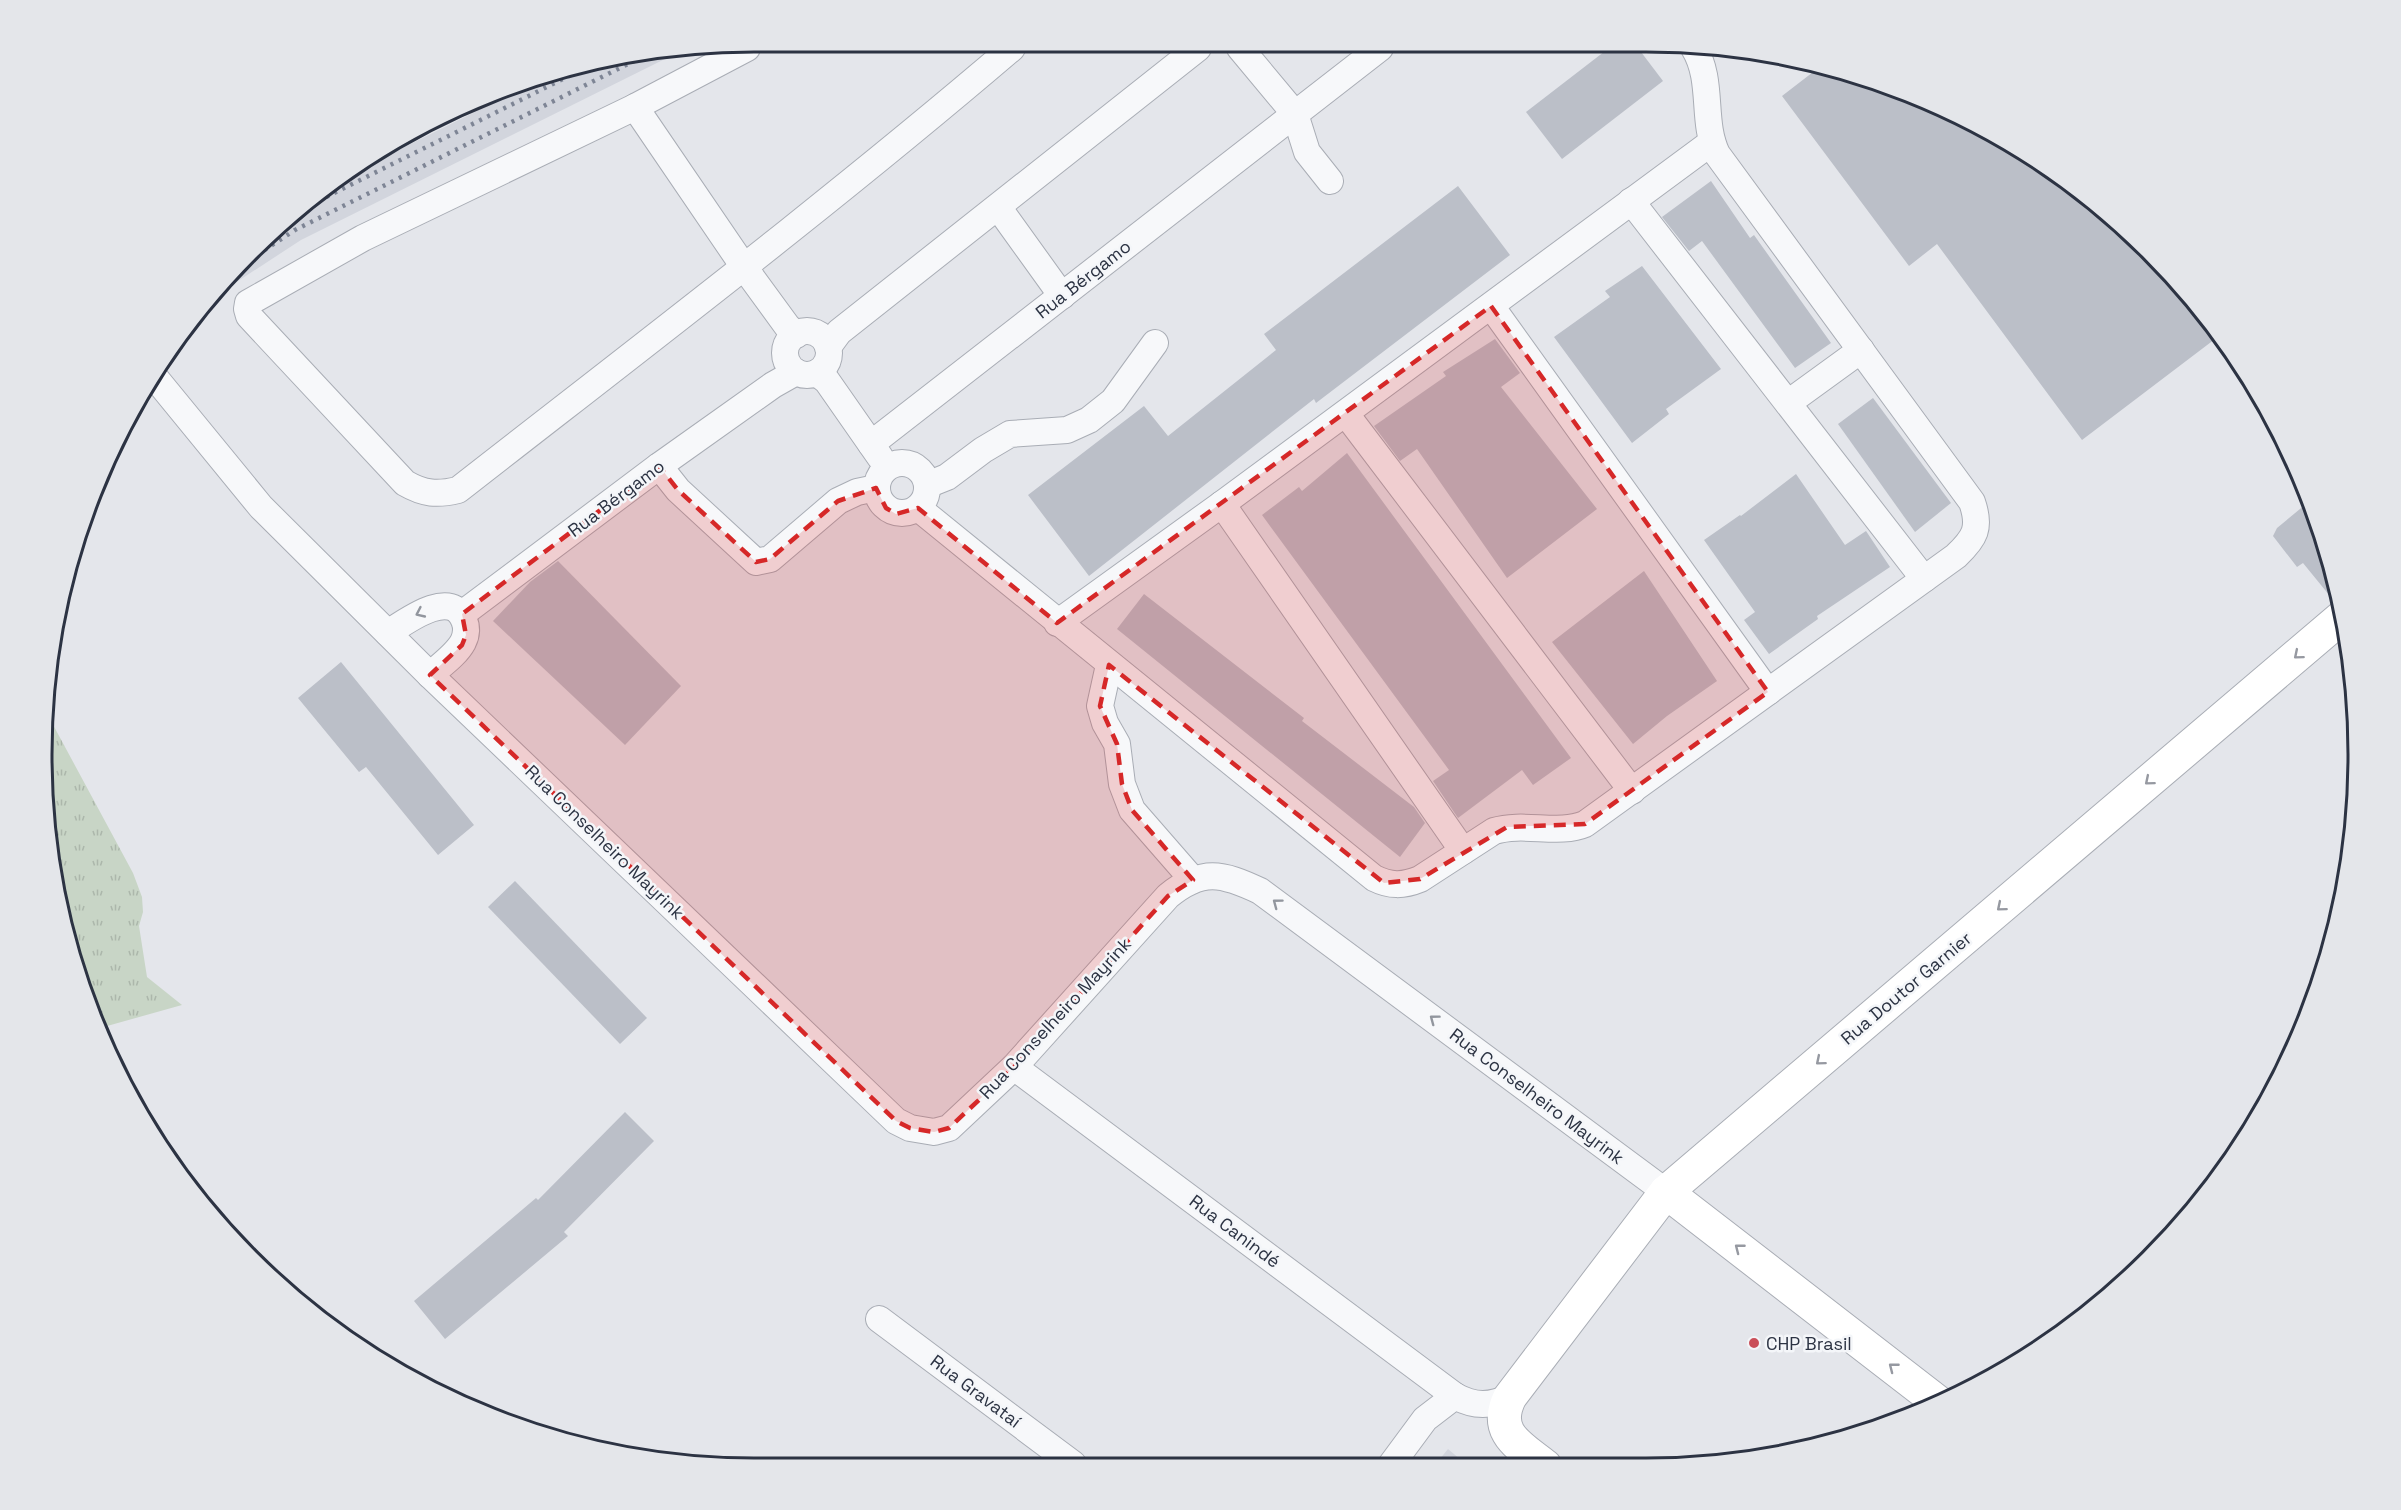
<svg xmlns="http://www.w3.org/2000/svg" width="2401" height="1510" font-family="'Space Grotesk',sans-serif">
	<defs>
		<pattern id="grass-tufts" width="24" height="20" patternUnits="userSpaceOnUse" patternTransform="scale(1.5)"><rect width="24" height="20" fill="#c8d5c6"/><path d="M3 7l-1-3M5 7V3M7 7l1-3M15 17l-1-3M17 17v-4M19 17l1-3" fill="none" stroke="#acb7ab"/></pattern>
	</defs>
	<rect width="100%" height="100%" fill="#e4e6eb"/>
	<!-- built -->
	<g fill="#d2d5dd">
		<path d="M662,48H687L301,240L206,302L251,251L334,182L553,73Z"/>
		<path d="M1448,1449L1467,1465H1435Z"/>
	</g>
	<!-- grass -->
	<path fill="url(#grass-tufts)" d="M44,708L133,873L142,897L143,912L139,926L147,977L182,1005L100,1028L66,940L48,848Z"/>
	<!-- building -->
	<g fill="#bbbfc8">
		<path d="M1609,48H1638L1663,81L1562,159L1526,112Z"/>
		<path d="M1817,69L1919,96L2080,190L2182,285L2219,336L2082,440L1937,244L1909,266L1782,96Z"/>
		<path d="M1711,181L1750,238L1754,235L1831,343L1795,368L1702,241L1689,251L1662,217Z"/>
		<path d="M1458,186L1510,255L1316,403L1314,399L1089,576L1028,495L1144,406L1168,436L1276,350L1264,334Z"/>
		<path d="M1642,266L1721,369L1666,409L1669,414L1632,443L1554,337L1610,297L1605,291Z"/>
		<path d="M1495,339L1520,373L1501,387L1597,509L1507,578L1417,449L1400,461L1374,426L1446,376L1443,372Z"/>
		<path d="M1873,398L1951,503L1915,532L1838,424Z"/>
		<path d="M1347,453L1571,758L1533,785L1522,770L1458,818L1433,781L1449,770L1262,515L1299,487L1302,491Z"/>
		<path d="M1796,474L1845,545L1866,531L1890,567L1817,616L1818,619L1769,654L1744,620L1755,612L1704,540L1740,515L1741,516Z"/>
		<path d="M2306,504L2321,526L2338,599L2334,601L2303,563L2297,567L2273,536L2277,528Z"/>
		<path d="M558,561L681,686L625,745L493,621L530,582Z"/>
		<path d="M1644,571L1717,681L1667,716L1633,744L1552,642Z"/>
		<path d="M1144,594L1304,718L1302,721L1414,807L1425,823L1400,857L1117,629Z"/>
		<path d="M341,662L474,825L438,855L366,767L359,772L298,698Z"/>
		<path d="M515,881L647,1018L620,1044L488,907Z"/>
		<path d="M625,1112L654,1141L564,1232L568,1236L445,1339L414,1301L536,1198L538,1200Z"/>
	</g>
	<g fill="none" stroke-linecap="round" stroke-linejoin="round">
		<defs>
			<g id="street">
				<path d="M747,48L635,107L363,238L248,303L247,309L249,316L405,483C424,494 437,495 458,490C645,344 833,201 1012,48"/>
				<path d="M1240,48L1295,114L1307,152L1330,181"/>
				<path d="M635,107L744,267L787,326L796,335"/>
				<path d="M1631,201L1924,579"/>
				<path d="M998,207L1062,296"/>
				<path d="M1491,306L1768,692"/>
				<circle cx="807" cy="353" r="22"/>
				<path d="M828,347L839,332L1198,48"/>
				<path d="M817,373L827,381L880,457"/>
				<path d="M153,375L261,507L430,675L896,1121L910,1128L934,1132L949,1128L1014,1067L1168,896C1202,868 1222,873 1260,891L1666,1192"/>
				<path d="M1788,403L1861,350"/>
				<path d="M1346,414L1632,791"/>
				<path d="M871,444L1380,48"/>
				<circle cx="902" cy="488" r="25"/>
				<path d="M659,466L678,490L756,562L770,559L838,501L857,492L876,488"/>
				<path d="M927,485L947,477L983,450L1010,434L1067,430L1089,420L1113,401L1155,343"/>
				<path d="M1222,504L1463,851"/>
				<path d="M918,508L1374,878C1390,886 1403,886 1420,879L1494,831C1524,822 1559,835 1585,824L1956,556C1975,538 1981,528 1972,502L1717,154C1701,121 1714,81 1694,48"/>
				<path d="M462,614L659,466L773,385L796,372"/>
				<path d="M1057,623L1222,504L1712,142"/>
				<path d="M388,633C405,622 451,587 464,620C467,627 467,634 463,642C456,655 441,665 430,675"/>
				<path d="M1109,665L1100,706L1105,723L1117,744L1122,784L1132,810L1193,880"/>
				<path d="M1014,1067L1455,1396C1475,1407 1491,1406 1510,1397"/>
				<path d="M879,1319L1073,1464"/>
				<path d="M1391,1465L1425,1419L1455,1396"/>
			</g>
			<g id="secondary">
				<path d="M1666,1192L1939,1403"/>
				<path d="M1545,1466C1520,1446 1492,1433 1510,1397L1666,1192L2342,617"/>
			</g>
		</defs>
		<!-- street casing -->
		<use href="#street" stroke="#a9adb5" stroke-width="28"/>
		<!-- secondary casing -->
		<use href="#secondary" stroke="#a9adb5" stroke-width="35"/>
		<!-- street -->
		<use href="#street" stroke="#f7f8fa" stroke-width="26"/>
		<!-- secondary -->
		<use href="#secondary" stroke="#fff" stroke-width="33"/>
		<!-- rail -->
		<g stroke="#7e8595" stroke-width="4.5" stroke-dasharray="3 6" stroke-linecap="butt">
			<path d="M302,209L593,64"/>
			<path d="M234,270L295,230L658,49"/>
		</g>
	</g>
	<!-- one-way arrows -->
	<defs><path id="oneway-chevron" d="M-2-3.5L2.5 0L-2 3.5" fill="none" stroke-width="1.6" stroke-linecap="round" stroke-linejoin="round" transform="scale(1.5)"/></defs>
	<g stroke="#92969e">
		<use href="#oneway-chevron" transform="translate(420 613) rotate(155)"/>
		<use href="#oneway-chevron" transform="translate(1277 903) rotate(-143)"/>
		<use href="#oneway-chevron" transform="translate(1434 1019) rotate(-143)"/>
	</g>
	<g stroke="#9699a1">
		<use href="#oneway-chevron" transform="translate(2298 655) rotate(140)"/>
		<use href="#oneway-chevron" transform="translate(2149 781) rotate(140)"/>
		<use href="#oneway-chevron" transform="translate(2001 907) rotate(140)"/>
		<use href="#oneway-chevron" transform="translate(1820 1061) rotate(140)"/>
		<use href="#oneway-chevron" transform="translate(1739 1248) rotate(-142)"/>
		<use href="#oneway-chevron" transform="translate(1893 1367) rotate(-142)"/>
	</g>
	<!-- marked area -->
	<path fill="#d62828" fill-opacity="0.2" stroke="#d62828" stroke-width="4.5" stroke-dasharray="12 8" stroke-linejoin="round" d="M1491,306L1768,692L1585,824L1507,827L1420,879L1384,883L1109,665L1100,706L1117,744L1122,784L1132,810L1193,880L1168,896L1014,1067L949,1128L934,1132L910,1128L896,1121L430,675L462,645L466,635L462,614L659,466L678,490L756,562L770,559L838,501L876,488L886,508L896,514L918,508L1057,623Z"/>
	<!-- markers -->
	<circle fill="#ca4f59" stroke="#f4f6f9" stroke-width="2" cx="1754" cy="1343" r="6"/>
	<g text-anchor="middle" dominant-baseline="central" stroke-width="5" stroke-linejoin="round" paint-order="stroke">
		<!-- street labels -->
		<g font-size="18" fill="#2c3343" stroke="#f4f6f9">
			<text transform="translate(1083 279) rotate(-38)">Rua Bérgamo</text>
			<text transform="translate(616 498) rotate(-37)">Rua Bérgamo</text>
			<text transform="translate(605 842) rotate(44)">Rua Conselheiro Mayrink</text>
			<text transform="translate(1906 988) rotate(-40)">Rua Doutor Garnier</text>
			<text transform="translate(1055 1018) rotate(-47)">Rua Conselheiro Mayrink</text>
			<text transform="translate(1537 1096) rotate(37)">Rua Conselheiro Mayrink</text>
			<text transform="translate(1235 1231) rotate(37)">Rua Canindé</text>
			<text transform="translate(976 1391) rotate(37)">Rua Gravataí</text>
		</g>
		<!-- poi labels -->
		<g font-size="18" fill="#2c3343" stroke="#f4f6f9" text-anchor="start">
			<text x="1766" y="1343">CHP Brasil</text>
		</g>
	</g>
	<!-- crop -->
	<path d="M0 0H2401V1510H0ZM754 52H1646A702 702 0 0 1 2348 754V756A702 702 0 0 1 1646 1458H754A702 702 0 0 1 52 756V754A702 702 0 0 1 754 52Z" fill="#e4e6ea" fill-rule="evenodd"/>
	<path fill="none" stroke="#2c3343" stroke-width="3" d="M754 52H1646A702 702 0 0 1 2348 754V756A702 702 0 0 1 1646 1458H754A702 702 0 0 1 52 756V754A702 702 0 0 1 754 52Z"/>
</svg>
